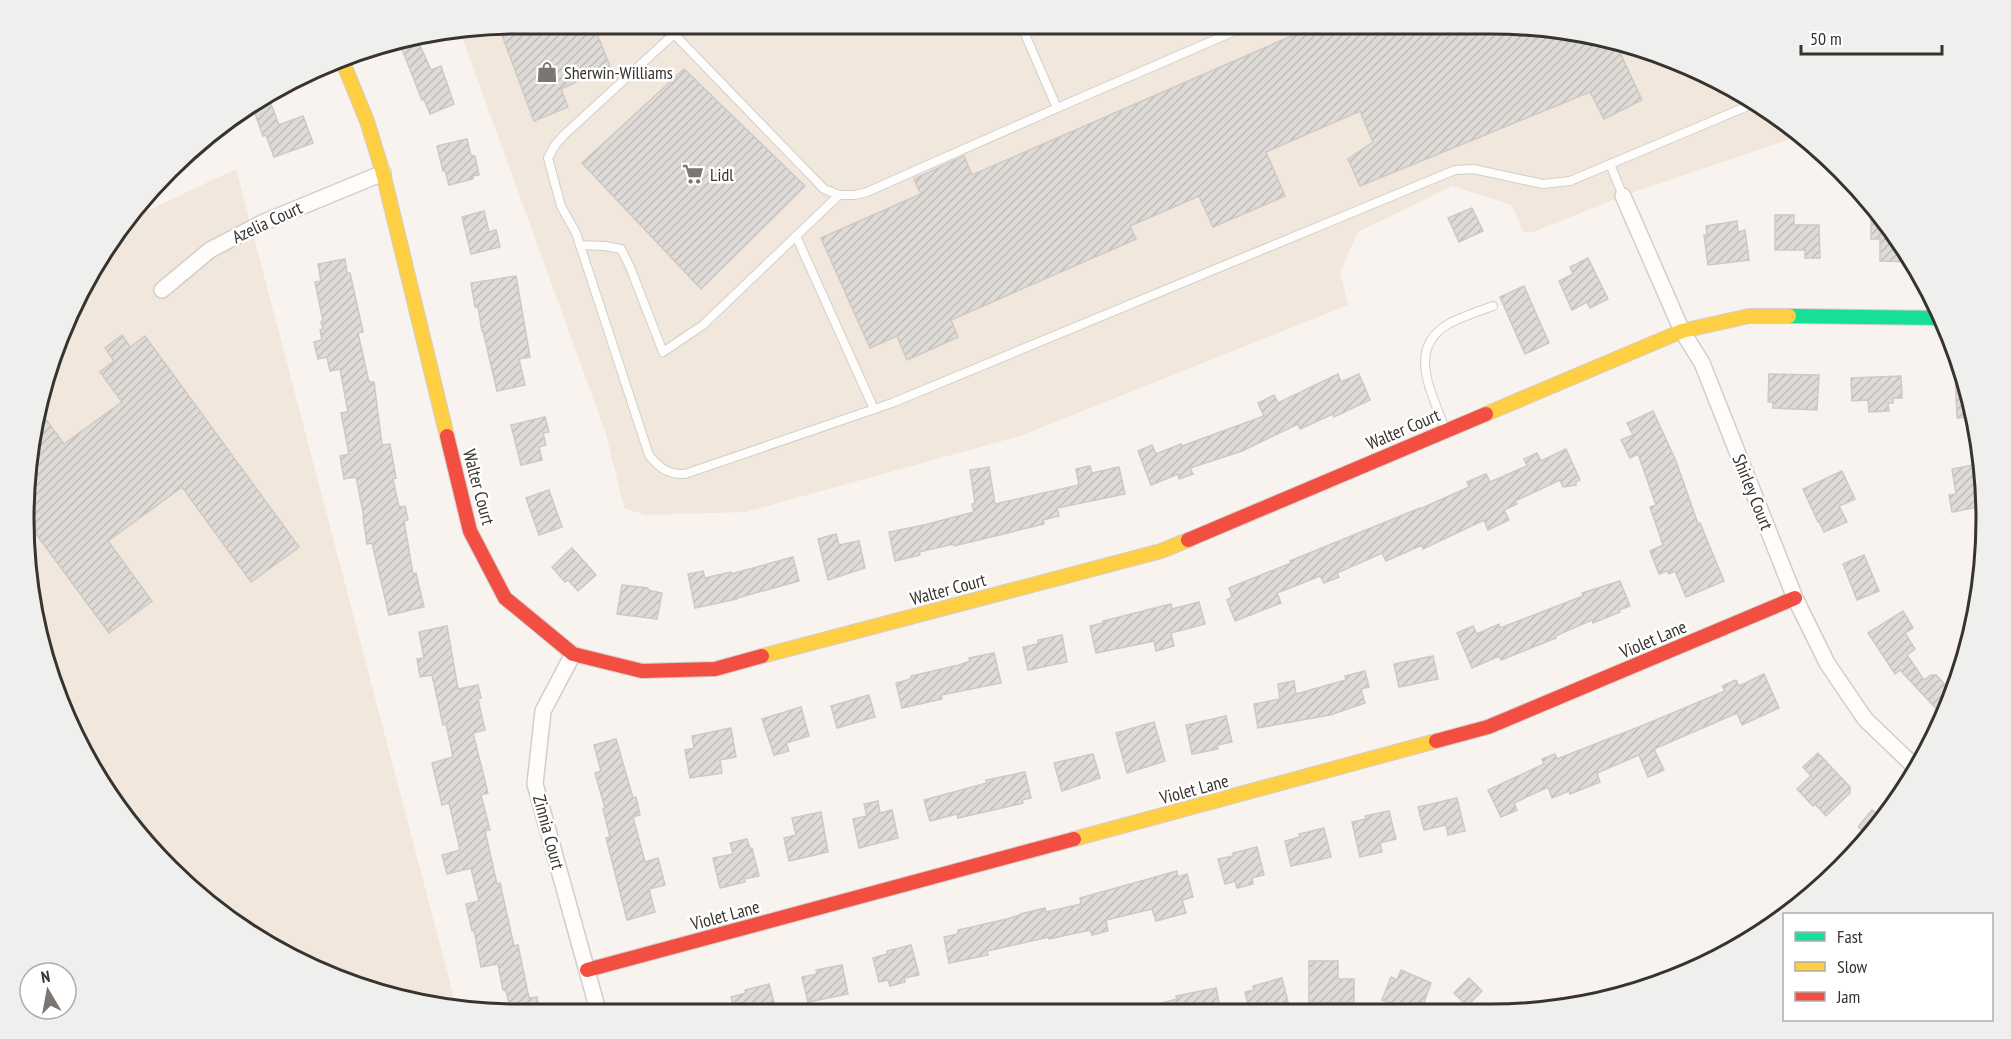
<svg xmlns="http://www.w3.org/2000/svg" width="2011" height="1039" font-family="'PT Sans Narrow',sans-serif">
	<defs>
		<pattern id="building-hatch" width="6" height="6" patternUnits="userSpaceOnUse" patternTransform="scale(1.5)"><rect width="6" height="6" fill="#dfdbd7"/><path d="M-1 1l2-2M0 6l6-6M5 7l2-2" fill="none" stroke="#c0bcb9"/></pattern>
	</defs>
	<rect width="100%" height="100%" fill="#f8f3ee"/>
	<!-- built -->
	<g fill="#f2e7dd">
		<path d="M520,24L1524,25L1620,41L1711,75L1793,127L1802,135L1623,196L1533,232H1523L1512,205L1452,186L1358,232L1340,272L1348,305L1020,436L746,512L645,515L624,508L606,434L461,34Z"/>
		<path d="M236,169L457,1009L392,998L300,964L218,913L147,846L62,709L25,552L41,392L107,245L132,218Z"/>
	</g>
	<!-- building -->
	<g fill="url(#building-hatch)" stroke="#cec9c5" stroke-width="1.5">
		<path d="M528,24H593L610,66L561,89L568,107L534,121L502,35Z"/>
		<path d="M1317,25H1524L1614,40L1642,100L1604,119L1590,92L1360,186L1348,159L1373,142L1360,111L1266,152L1285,196L1213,227L1199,196L1130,226L1136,239L951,320L958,337L907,360L897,336L870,348L821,238L921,194L914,179L964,156L972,175Z"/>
		<path d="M418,41L431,70L441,66L454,104L430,114L424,99L422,100L400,44Z"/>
		<path d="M684,69L805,186L701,289L582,163Z"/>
		<path d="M269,99L279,125L303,116L313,143L274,157L266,135L263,136L253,108Z"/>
		<path d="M467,139L471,156H475L479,175L473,176V179L449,185L445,170L443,171L437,146Z"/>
		<path d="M1472,208L1483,231L1459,242L1448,218Z"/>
		<path d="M484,211L489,232L496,230L500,247L471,254L462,217Z"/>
		<path d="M1775,215H1794V225H1819L1820,258H1805V250H1775Z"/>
		<path d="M1880,216L1901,244L1914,262L1880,261V239H1871V220L1880,221Z"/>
		<path d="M1737,221L1738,232L1745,230L1749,260L1708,265L1704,235H1707L1706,226Z"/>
		<path d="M1588,258L1608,299L1590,308L1587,302L1572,310L1559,281L1573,274L1570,267Z"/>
		<path d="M345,259L347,273H350L363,332L358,333L369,382H374L382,445L390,444L396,478L393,479L399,507L405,506L408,520L404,521L413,574L416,573L424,607L389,615L372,543L367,544L363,517H364L356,477L344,479L340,456L349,454L341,413L348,412L340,369L330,371L327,357L318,359L314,342L322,340L320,330L323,329L321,322L323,321L315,282L321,281L318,264Z"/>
		<path d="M516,276L530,357L519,359L525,385L497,391L483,331H482L478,307H475L471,283Z"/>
		<path d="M1524,286L1549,343L1525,354L1500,297Z"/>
		<path d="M122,335L130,347L145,336L299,547L251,582L182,487L108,541L152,601L109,633L28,523L39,410L64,444L122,402L100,372L114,361L105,348Z"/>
		<path d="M1963,370L1974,417L1957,418L1955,371Z"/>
		<path d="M1338,374L1341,382L1359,374L1370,400L1334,417L1333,414L1300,429L1298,424L1242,451L1190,468L1193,474L1179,479L1178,474L1151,485L1138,451L1152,445L1156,454L1181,444L1182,446L1264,416L1258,403L1274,395L1278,403Z"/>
		<path d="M1769,374L1819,375L1817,410L1773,408V402H1768Z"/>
		<path d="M1901,376L1902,398H1893V403H1888L1889,411L1869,412L1868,400L1852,401L1851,378Z"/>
		<path d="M1653,411L1676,461L1698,524L1700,523L1724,581L1686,597L1675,571L1669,574L1667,571L1659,574L1650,551L1663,545L1650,507L1656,505L1638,454L1630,458L1621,440L1633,435L1627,423Z"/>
		<path d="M545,417L549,432L543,433L546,445L539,447L542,460L521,465L511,425Z"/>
		<path d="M1566,449L1580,480L1576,482V485L1563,487L1560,480L1515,501L1517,504L1504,510L1509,520L1488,530L1484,520L1423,549L1422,545L1386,561L1382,553L1337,573L1339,577L1324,583L1320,576L1277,593L1281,603L1235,621L1227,600L1232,597L1229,588L1291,563L1290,561L1420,508V509L1469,487L1467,482L1486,474L1490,482L1527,466L1524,459L1537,453L1541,461Z"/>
		<path d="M1983,463L1984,506L1952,512L1949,495L1956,494L1952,469Z"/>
		<path d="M1090,466L1092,473L1119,467L1125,494L1057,508L1059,516L1043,520L1044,524L954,546L953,544L919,552L920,555L895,561L889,532L924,525L974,512L972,504L975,503L970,470L989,467L995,504L1079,485L1076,469Z"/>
		<path d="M1842,471L1855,499L1839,506L1847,522L1824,532L1819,521L1818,522L1803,489Z"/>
		<path d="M549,490L562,527L539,535L526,498Z"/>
		<path d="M836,534L839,545L859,541L865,568L828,580L818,539Z"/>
		<path d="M572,548L596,575L578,591L568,580L565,582L552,567Z"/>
		<path d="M1864,555L1879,591L1857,600L1843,564Z"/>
		<path d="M793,557L799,581L737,598V599L695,608L688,574L703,571L705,578L731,572V574Z"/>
		<path d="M1620,581L1630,606L1619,610L1620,612L1593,623L1592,620L1555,636L1556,638L1501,660L1499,656L1472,668L1457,633L1473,626L1477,634L1499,624L1500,628L1583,596L1582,593Z"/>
		<path d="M622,585L648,588V590L662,593L657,619L617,614Z"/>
		<path d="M1199,602L1205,624L1171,633L1174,646L1156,651L1154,641L1096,653L1090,626L1103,623V621L1171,604L1172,609Z"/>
		<path d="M1903,611L1913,628L1905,633L1915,649L1907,655L1924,680L1931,675H1936L1953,693L1944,717L1900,670L1895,674L1868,633Z"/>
		<path d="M447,626L458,689L478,685L481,698L478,699L485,730L473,733L488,793L481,795L490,830L485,831L497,884L500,883L514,946L518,945L529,998L537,997L540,1014H489L488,1008L509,1003L506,991L503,990L498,964L481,967L474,930L472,931L466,904L479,901L471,868L447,874L442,855L460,850L449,803L442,805L432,763L453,757L446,724L443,725L432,675L420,677L417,659L424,658L419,632Z"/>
		<path d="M1062,635L1067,662L1028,670L1023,647L1038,644V640Z"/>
		<path d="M994,653L1001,683L941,695L942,699L902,708L896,683L911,679V676L959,665L970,661L969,658Z"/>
		<path d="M1433,656L1438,679L1399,687L1394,664Z"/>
		<path d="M1365,671L1369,687L1361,689L1365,703L1330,715L1258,728L1254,704L1280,699L1278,684L1294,681L1296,694L1346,680L1345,676Z"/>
		<path d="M1764,674L1779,708L1742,725L1737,713L1654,749L1664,770L1648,777L1639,755L1597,773L1600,782L1570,794L1569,791L1552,798L1548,787L1514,803L1517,810L1501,817L1488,790L1544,764L1542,759L1555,754L1557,759L1644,725L1725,691L1722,686L1736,680L1739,686Z"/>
		<path d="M869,695L875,717L837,728L831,706Z"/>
		<path d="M801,707L809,736L786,743L789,751L774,755L762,719Z"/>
		<path d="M1226,716L1232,742L1217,745L1218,749L1192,754L1186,725Z"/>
		<path d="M1154,722L1165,761L1127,773L1116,733Z"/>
		<path d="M731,728L736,757L720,760L722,773L690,778L685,750L694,748L692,736Z"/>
		<path d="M616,739L633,798L636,797L640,815L633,817L645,862L658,858L665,885L649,889L655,912L627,920L606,838L610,837L603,809L605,808L595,773L601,771L594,745Z"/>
		<path d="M1818,753L1850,787V793L1826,816L1815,804L1813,806L1797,789L1811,776L1803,767Z"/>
		<path d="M1093,754L1100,778L1062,791L1054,763Z"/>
		<path d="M1025,772L1031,798L1022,800L1023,803L958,818L957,814L930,821L924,800L987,783L986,780Z"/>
		<path d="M1457,798L1465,831L1448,835L1446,825L1424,830L1418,807Z"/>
		<path d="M878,801L880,813L892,810L898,838L859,848L853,819L867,816L864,804Z"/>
		<path d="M1872,810L1883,818L1870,837L1858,827Z"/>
		<path d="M1389,811L1396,839L1380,843L1382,852L1360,857L1352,822L1366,819L1365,816Z"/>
		<path d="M821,812L828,852L789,861L784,838L796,835L792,818Z"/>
		<path d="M1324,828L1331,857L1291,866L1285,841L1300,837L1299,834Z"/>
		<path d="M747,839L750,849L752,848L759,876L744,879L745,882L720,888L713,858L733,854L730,843Z"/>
		<path d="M1257,847L1264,875L1252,878L1253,884L1237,888L1235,881L1225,884L1218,859L1233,856V853Z"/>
		<path d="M1177,871L1178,877L1187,874L1193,897L1182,900L1186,913L1156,921L1152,909L1106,920L1108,931L1092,935L1090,930L1049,939V937L987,951L988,955L949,963L944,937L958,934V930L1007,919L1020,915V914L1045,908L1046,912L1081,904L1080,898Z"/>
		<path d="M911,945L919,975L904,978L905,982L890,986L888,980L879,982L873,958L887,954V951Z"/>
		<path d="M1309,961H1338V979H1354V1002H1309Z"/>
		<path d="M842,965L848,994L808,1002L802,977L817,974L816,970Z"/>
		<path d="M1401,970L1431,983L1421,1011H1404L1405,1008L1382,1000L1391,977L1397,980Z"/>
		<path d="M1282,978L1288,1002L1250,1012L1245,992L1254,990L1253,986Z"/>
		<path d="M1469,978L1482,991L1467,1006L1454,993Z"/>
		<path d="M769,984L777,1013H735L731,997L746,993L745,990Z"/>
		<path d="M1216,988L1221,1012H1147V1007L1177,999L1176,996Z"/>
	</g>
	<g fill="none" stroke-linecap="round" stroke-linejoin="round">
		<defs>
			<g id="lane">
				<path d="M650,24L674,34L824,189L839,195H855L867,192L1057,108L1021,25"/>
				<path d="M692,24L674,34L565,134L555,145L548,158L561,206L576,233L649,455C659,468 669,475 685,474L892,403L1455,170L1473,169L1543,184L1570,181L1755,103"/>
				<path d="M1057,108L1249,25"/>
				<path d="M1610,164L1623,196"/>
				<path d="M796,236L874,409"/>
				<path d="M580,245L605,246L621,249L630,267L663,352L703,325L839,195"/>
				<path d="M1445,429C1432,392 1405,348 1450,323C1464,316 1479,311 1493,306"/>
			</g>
			<g id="street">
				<path d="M1623,196L1682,331L1702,363L1795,598L1827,663L1865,719L1916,768"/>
				<path d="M162,290L210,250L264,222L383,173"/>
				<path d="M573,654L543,711L535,784L599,1014"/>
			</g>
			<path id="fast" d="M1789,316L1942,318"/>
			<g id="slow">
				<path d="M342,60L367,121L383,173L447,436"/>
				<path d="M1486,414L1682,331L1749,316H1789"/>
				<path d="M762,656L1161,551L1188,540"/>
				<path d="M1074,839L1436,741"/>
			</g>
			<g id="jam">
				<path d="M447,436L470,531L505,598L573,654L642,671L715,669L762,656"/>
				<path d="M1188,540L1486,414"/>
				<path d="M1436,741L1488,727L1795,598"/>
				<path d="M587,970L1074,839"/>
			</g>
		</defs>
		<!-- lane casing -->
		<use href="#lane" stroke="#d2ceca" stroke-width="10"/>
		<!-- street casing -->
		<use href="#street" stroke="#d2ceca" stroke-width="18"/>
		<!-- fast casing -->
		<use href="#fast" stroke="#d2ceca" stroke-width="16"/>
		<!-- slow casing -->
		<use href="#slow" stroke="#d2ceca" stroke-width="16"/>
		<!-- jam casing -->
		<use href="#jam" stroke="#d2ceca" stroke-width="16"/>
		<!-- lane -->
		<use href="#lane" stroke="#fefdfc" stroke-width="8"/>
		<!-- street -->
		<use href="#street" stroke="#fefdfc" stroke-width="15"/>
		<!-- fast -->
		<use href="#fast" stroke="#16e098" stroke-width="14"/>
		<!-- slow -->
		<use href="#slow" stroke="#ffcf43" stroke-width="14"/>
		<!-- jam -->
		<use href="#jam" stroke="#f24e42" stroke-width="14"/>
	</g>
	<!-- icons -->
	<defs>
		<symbol id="shop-bare" viewBox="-9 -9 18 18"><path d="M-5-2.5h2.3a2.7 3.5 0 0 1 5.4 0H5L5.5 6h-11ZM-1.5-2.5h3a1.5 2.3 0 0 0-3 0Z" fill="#7b7672" stroke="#fff" stroke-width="2.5" paint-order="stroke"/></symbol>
		<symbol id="supermarket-bare" viewBox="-9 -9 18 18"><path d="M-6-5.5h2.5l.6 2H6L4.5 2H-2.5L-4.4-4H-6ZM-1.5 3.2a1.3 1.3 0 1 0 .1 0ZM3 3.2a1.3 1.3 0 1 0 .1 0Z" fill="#7b7672" stroke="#fff" stroke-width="2.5" paint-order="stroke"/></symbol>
	</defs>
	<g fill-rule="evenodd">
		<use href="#shop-bare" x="532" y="57" width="30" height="30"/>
		<use href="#supermarket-bare" x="678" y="159" width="30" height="30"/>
	</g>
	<g text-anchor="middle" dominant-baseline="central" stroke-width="5" stroke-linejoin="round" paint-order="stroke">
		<!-- poi labels -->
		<g font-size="18" fill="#37332f" stroke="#fff" text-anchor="start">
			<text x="564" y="72">Sherwin-Williams</text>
			<text x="710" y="174">Lidl</text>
		</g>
		<!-- street labels -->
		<g font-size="18" fill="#37332f" stroke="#fff">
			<text transform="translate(267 222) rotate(-25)">Azelia Court</text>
			<text transform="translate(1403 429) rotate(-23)">Walter Court</text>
			<text transform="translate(479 487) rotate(75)">Walter Court</text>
			<text transform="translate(1753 492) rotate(68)">Shirley Court</text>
			<text transform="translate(948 589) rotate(-15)">Walter Court</text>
			<text transform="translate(1653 639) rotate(-23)">Violet Lane</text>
			<text transform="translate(1194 789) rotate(-15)">Violet Lane</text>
			<text transform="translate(549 832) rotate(75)">Zinnia Court</text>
			<text transform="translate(725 915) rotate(-15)">Violet Lane</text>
		</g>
	</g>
	<!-- crop -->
	<path d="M0 0H2011V1039H0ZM519 34H1491A485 485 0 0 1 1976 519V519A485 485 0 0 1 1491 1004H519A485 485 0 0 1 34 519V519A485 485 0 0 1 519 34Z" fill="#efefee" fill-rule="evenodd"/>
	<path fill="none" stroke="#37332f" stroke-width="3" d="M519 34H1491A485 485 0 0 1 1976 519V519A485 485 0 0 1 1491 1004H519A485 485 0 0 1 34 519V519A485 485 0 0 1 519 34Z"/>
	<!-- legend -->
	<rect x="1783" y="913" width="210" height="108" fill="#ffffff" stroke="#afadac" stroke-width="1.5"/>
	<rect x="1795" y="932" width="30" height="9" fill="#16e098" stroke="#afadac" stroke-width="1.5"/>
	<text x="1837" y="943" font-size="18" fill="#37332f">Fast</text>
	<rect x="1795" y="962" width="30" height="9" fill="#ffcf43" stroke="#afadac" stroke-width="1.5"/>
	<text x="1837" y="973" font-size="18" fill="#37332f">Slow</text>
	<rect x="1795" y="992" width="30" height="9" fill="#f24e42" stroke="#afadac" stroke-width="1.5"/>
	<text x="1837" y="1003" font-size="18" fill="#37332f">Jam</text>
	<!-- north arrow -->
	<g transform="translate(48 991) rotate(350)"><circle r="28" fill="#ffffff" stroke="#afadac" stroke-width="1.5"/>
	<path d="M0-4.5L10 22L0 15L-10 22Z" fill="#7b7672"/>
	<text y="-9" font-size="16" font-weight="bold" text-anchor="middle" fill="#37332f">N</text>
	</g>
	<!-- scale -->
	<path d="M1801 45v9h141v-9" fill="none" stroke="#37332f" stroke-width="3"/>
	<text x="1810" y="45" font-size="18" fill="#37332f" stroke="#ffffff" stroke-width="4.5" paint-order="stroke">50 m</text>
</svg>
